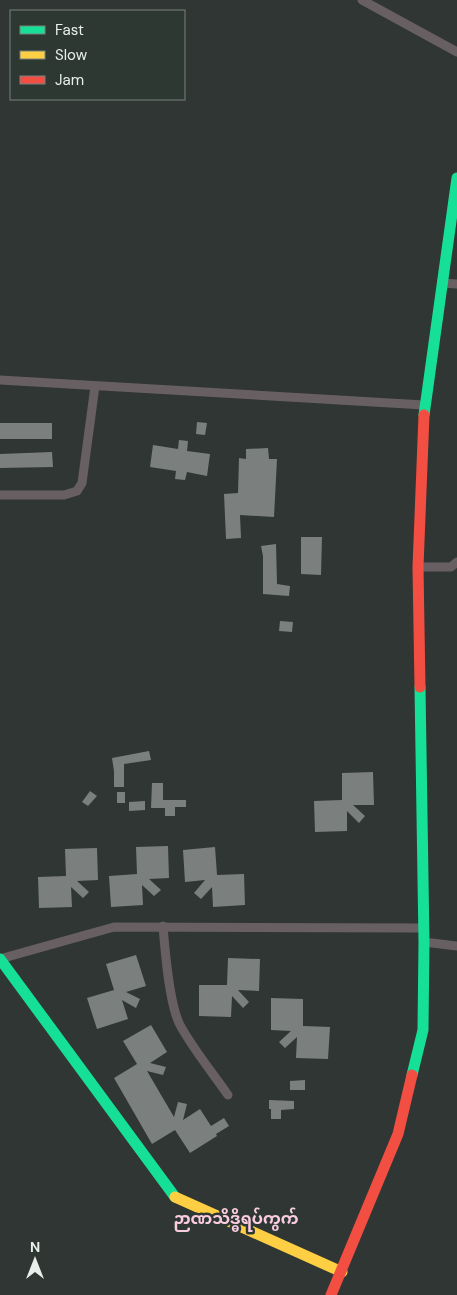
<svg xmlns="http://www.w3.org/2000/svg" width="457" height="1295" font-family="'DM Sans','Noto Sans Myanmar',sans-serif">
	<rect width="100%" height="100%" fill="#303633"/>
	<!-- building -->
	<g fill="#7b807e">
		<path d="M197,422L207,423L205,435L196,434Z"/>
		<rect x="0" y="423" width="52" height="16"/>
		<path d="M179,440L188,441L187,451L210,454L207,476L187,472L185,480L175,479L176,471L150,467L153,445L178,449Z"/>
		<path d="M268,448L269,459H277L274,517L240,515L241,538L226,539L224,494L238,493L239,458L246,459V449Z"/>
		<path d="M52,452L53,467L0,468V454Z"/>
		<path d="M301,537H322L321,575L301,574Z"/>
		<path d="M276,544L277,584L290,586L289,596L263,594V556L261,546Z"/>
		<path d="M280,621L293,622L292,632L279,631Z"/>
		<path d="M149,751L151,760L124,764V787H114V771L112,758Z"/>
		<path d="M373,772L374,805H353L365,816L359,823L347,811V831L315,832L314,801L342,800V773Z"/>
		<path d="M152,783H163V800H186V807H175V816H165V808H151Z"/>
		<path d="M90,791L97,796L88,806L82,802Z"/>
		<rect x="117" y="792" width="8" height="11"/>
		<path d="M145,801V810L129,811V802Z"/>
		<path d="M168,846L169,878L149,879L161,890L154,896L142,885L143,905L111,907L109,876L137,874L136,847Z"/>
		<path d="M215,847L217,875L244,874L245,905L213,907L212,887L201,899L194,893L205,880L185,882L183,850Z"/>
		<path d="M97,848L98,880L77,881L89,892L83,898L71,887L72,907L39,908L38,877L66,876L65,849Z"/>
		<path d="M136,955L146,986L126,992L140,999L136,1008L122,1000L128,1019L97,1029L87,998L114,990L106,964Z"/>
		<path d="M228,958L260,959L259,991L238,990L249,1002L243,1008L232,996L231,1017L199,1016V985H227Z"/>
		<path d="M271,998L303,999V1026L330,1027L328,1059L296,1058L297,1037L285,1048L279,1042L291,1031L271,1030Z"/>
		<path d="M151,1025L167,1052L150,1063L166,1067L163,1075L147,1071L174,1117L178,1102L187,1104L183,1120L200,1109L211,1126L224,1118L229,1126L216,1134L217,1136L190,1153L175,1130L152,1144L114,1078L137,1064L123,1041Z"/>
		<path d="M305,1080V1090H290V1081Z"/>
		<path d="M269,1100L294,1101V1109L281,1110V1119H271V1109H269Z"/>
	</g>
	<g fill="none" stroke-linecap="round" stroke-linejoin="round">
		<!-- street -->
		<g stroke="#685f63" stroke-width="9">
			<path d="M362,0L457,52"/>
			<path d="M442,283L457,284"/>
			<path d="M0,380L424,405"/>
			<path d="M0,495H64L77,491L82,483L95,386"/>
			<path d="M418,567H451L457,562"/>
			<path d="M163,926C165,950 169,1004 180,1025C193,1049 212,1072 228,1095"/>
			<path d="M424,942L457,946"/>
			<path d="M0,959L114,927L423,928"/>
		</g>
		<!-- fast -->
		<g stroke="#16e098" stroke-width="11">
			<path d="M424,415L457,178"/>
			<path d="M0,959L175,1197"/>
			<path d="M412,1075L423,1030L424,942L420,687"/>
		</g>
		<!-- slow -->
		<path stroke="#ffcf43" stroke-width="11" d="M175,1197L342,1272"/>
		<!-- jam -->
		<g stroke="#f24e42" stroke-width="11">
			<path d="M420,687L418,567L424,415"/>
			<path d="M331,1295L398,1134L412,1075"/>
		</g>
	</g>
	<g text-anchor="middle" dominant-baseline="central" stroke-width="5" stroke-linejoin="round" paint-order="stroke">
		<!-- quarter labels -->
		<g font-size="16" font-weight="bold" fill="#fbcbe0" stroke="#2e3833">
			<text x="236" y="1218">ဉာဏသိဒ္ဓိရပ်ကွက်</text>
		</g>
	</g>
	<!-- legend -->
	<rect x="10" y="10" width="175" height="90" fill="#2e3833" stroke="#78817d"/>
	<rect x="20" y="26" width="25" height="8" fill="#16e098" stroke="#78817d"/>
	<text x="55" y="35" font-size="15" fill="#e8efeb">Fast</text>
	<rect x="20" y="51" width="25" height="8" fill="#ffcf43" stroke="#78817d"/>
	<text x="55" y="60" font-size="15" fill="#e8efeb">Slow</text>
	<rect x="20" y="76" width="25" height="8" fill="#f24e42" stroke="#78817d"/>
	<text x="55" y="85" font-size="15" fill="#e8efeb">Jam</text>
	<!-- north arrow -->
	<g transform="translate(35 1260)" stroke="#2e3833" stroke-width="4" paint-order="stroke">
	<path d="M0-4L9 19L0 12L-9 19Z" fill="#e8efeb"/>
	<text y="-8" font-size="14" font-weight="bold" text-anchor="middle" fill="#e8efeb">N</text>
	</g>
</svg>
